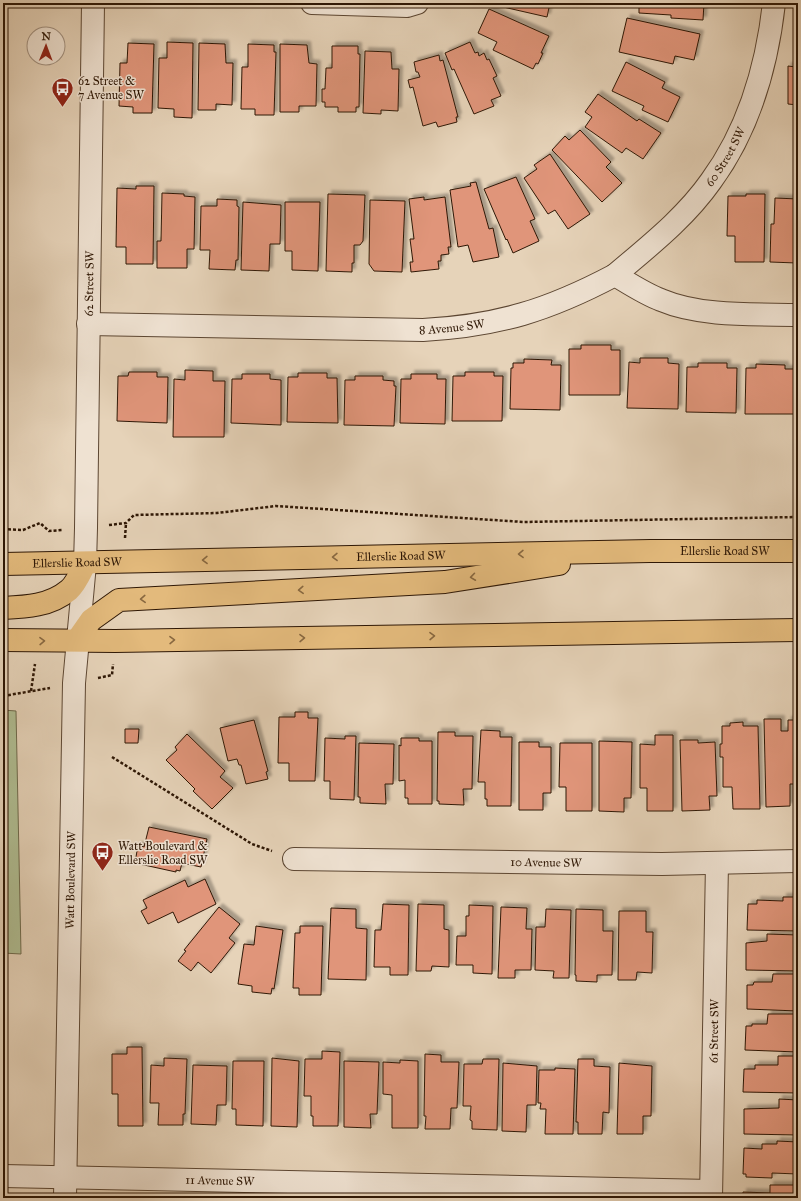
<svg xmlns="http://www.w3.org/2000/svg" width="801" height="1201" font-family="'IM FELL Great Primer',serif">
	<defs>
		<filter id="shadow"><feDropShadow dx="3.5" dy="-3.5" stdDeviation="1" flood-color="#0004"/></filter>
	</defs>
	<rect width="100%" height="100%" fill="#e6d3b9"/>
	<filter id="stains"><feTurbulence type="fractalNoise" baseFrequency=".005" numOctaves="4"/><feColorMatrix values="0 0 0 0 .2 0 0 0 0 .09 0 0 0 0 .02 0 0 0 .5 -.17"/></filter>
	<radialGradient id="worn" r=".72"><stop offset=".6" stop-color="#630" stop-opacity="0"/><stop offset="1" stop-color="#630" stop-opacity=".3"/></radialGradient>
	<!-- green -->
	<path fill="#b0be93" stroke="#6f6a4c" d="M3,710L16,711L21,954L3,953Z"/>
	<!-- building -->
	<g fill="#e0957a" stroke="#2e1705" filter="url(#shadow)">
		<path d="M550,3L547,17L490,4V3Z"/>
		<path d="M639,3H704L703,20L671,18V15L639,13Z"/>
		<path d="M489,9L549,36L541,53H543L538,64L536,63L533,69L493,50L497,42L478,33Z"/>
		<path d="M627,18L700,34L694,60L675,56L673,64L619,52Z"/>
		<path d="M167,42L193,43L192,118L174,117V109L158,108L159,58H167Z"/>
		<path d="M470,42L475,53L478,52L479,56L484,53L487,60L489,59L497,76L493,78L501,96L491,100L494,106L474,114L454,69L452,70L445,53Z"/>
		<path d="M128,43L154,44L152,113H133V107L119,106L120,63H127Z"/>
		<path d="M199,43L225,44L226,63H233L232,105L216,104V110H198Z"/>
		<path d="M248,44L274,45V52H276L274,115H255V109H241L242,67H248Z"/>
		<path d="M280,44L307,45L309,63L317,64L316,106H299V112H280Z"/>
		<path d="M332,46H358V54H360L359,107H356V112H338V107H325V102H322V89H325L326,68H332Z"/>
		<path d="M365,51L391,52L392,69H399L398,111L381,110V114L363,113Z"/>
		<path d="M439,55L440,61L443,60L458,117H456L457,122L438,127L436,122L423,126L413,87L410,88L408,80L420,77L418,72H416L414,62Z"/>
		<path d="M626,62L665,82L662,88L680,97L668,122L642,110L644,106L612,91Z"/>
		<path d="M796,65H798V105L788,104V66L796,67Z"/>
		<path d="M598,94L637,121L639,119L661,133L643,159L626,148L622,153L585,127L592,117L585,112Z"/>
		<path d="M580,130L611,162L606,167L622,183L602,202L552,150L565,136L569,140Z"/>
		<path d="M550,154L590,214L568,229L555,210L548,214L524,178L537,169L534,165Z"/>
		<path d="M516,177L535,219L530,221L539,241L513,253L507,239L506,240L484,189Z"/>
		<path d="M476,182L489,229L493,228L499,257L473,262L468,245L458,247L450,190L471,186L470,183Z"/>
		<path d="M136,186H154L153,264H126V247H116L117,188L136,189Z"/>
		<path d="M162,193L184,194V196L195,197L194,249H187V268H157V241H161Z"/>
		<path d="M328,194L365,195L363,241L360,245H354V263H352V272L326,271Z"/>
		<path d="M746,194H765L764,262H735V236H727L728,196H746Z"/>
		<path d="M424,197V200L445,197L451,247H448L449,254L441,255V261H438L439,269L411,272L410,262H413L410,239H414L409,199Z"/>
		<path d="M775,198L798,199L797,263L770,262L771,224H774Z"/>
		<path d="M217,199L237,200V206L239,207L238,260H236L235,270L209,269L210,250H200L201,206H217Z"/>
		<path d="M370,200L405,201L402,272L374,271L369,264Z"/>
		<path d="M243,202L281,205L280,244H270L269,271L241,270Z"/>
		<path d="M285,202H320L318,271L292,270V251H285Z"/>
		<path d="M581,345H611V350H620V395H569V349H581Z"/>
		<path d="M640,358H668V363L679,364L678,409L627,408L629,362L640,363Z"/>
		<path d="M524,359L552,360L551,365H561L560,410L510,409L511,368H513V363H524Z"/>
		<path d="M698,363H727V368H737L736,413L686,412L687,367H698Z"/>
		<path d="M756,364L785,365V369H796L795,414H745L746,368H756Z"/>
		<path d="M185,370L213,371V381H225L224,437H173L174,379L185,380Z"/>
		<path d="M129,372H157V377H168L167,423L117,421L118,376H128Z"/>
		<path d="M465,372H494V376H503L502,421H452L453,376H465Z"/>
		<path d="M298,373H327V378H337L338,423L287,422L288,377H298Z"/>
		<path d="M242,374H270V379L281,380V425L231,423L232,379H242Z"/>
		<path d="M411,374H437V379H446L445,424L400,423L401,379H411Z"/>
		<path d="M355,376H383V380L394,381V386H396L394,426L344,425L345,380H355Z"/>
		<path d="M295,712H308V718H318L315,781H289V763H278L279,717H295Z"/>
		<path d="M764,719H781V731H788V720H798V784H790V806L766,807Z"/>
		<path d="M254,720L268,771L266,772L268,779L246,784L241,765H239L237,759L228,761L220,728Z"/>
		<path d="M743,722V726H758L760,809H733L732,787H723V757H720V744H722V726H730V723Z"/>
		<path d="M125,729H139L138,743H125Z"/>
		<path d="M481,730L500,731V737H512L511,806H487V799H485V782H478Z"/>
		<path d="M438,732H455V736H473L472,789H463L464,805L439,804V801H437Z"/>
		<path d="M187,734L225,771L220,777L233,788L212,809L193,791L195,789L166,760L177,750L175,747Z"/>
		<path d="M655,735H673V811H647V788H640V744L655,745Z"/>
		<path d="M345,736H356L354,800L330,799V781H324L325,738L345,739Z"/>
		<path d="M401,738H419V741H432V804H408V798H405V780L399,781V745L401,746Z"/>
		<path d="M680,740H698V743L715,742L717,796H709L710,810L682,811Z"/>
		<path d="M599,741L632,742L631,798H624V812L599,811Z"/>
		<path d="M519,742H539V747H551V793H543V810H519Z"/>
		<path d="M359,743L394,744L393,784H385L386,804L360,803V797H358Z"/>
		<path d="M560,743H592V811H566V787H559Z"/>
		<path d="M149,827L207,839L201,867L182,863L180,871L176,870V872L135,863L138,845L144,847Z"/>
		<path d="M205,879L216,904L178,923L173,912L148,924L141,911L147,908L143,900L185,880L188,887Z"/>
		<path d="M783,897H798V931L747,930L748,904H757V900L783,901Z"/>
		<path d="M383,904L409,905L408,975H390V967H374L375,930H381Z"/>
		<path d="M418,904L444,905V929L449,930V967L432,966L431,971H416Z"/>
		<path d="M469,905L493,906L492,974L473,973V965H456L457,936H466V916H469Z"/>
		<path d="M219,907L240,924L229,938L235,943L211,973L198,962L191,971L178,961L186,951L184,950Z"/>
		<path d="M501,907L527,908L526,929H532L531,970H515V978H498Z"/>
		<path d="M331,908L356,909V928L367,929L366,980L328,979Z"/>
		<path d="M546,909L571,910L569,978H553L554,971L535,970L536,927H545Z"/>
		<path d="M576,909L603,910V931H613L612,975H597V982L576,981V975H575Z"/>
		<path d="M619,911H646V932H653L652,973L637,972L636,980H618Z"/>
		<path d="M256,926L283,930L274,989L272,988L271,994L252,992V986L238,984L244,944L254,945Z"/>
		<path d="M300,926H323L321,995H299V988H293L295,933H300Z"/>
		<path d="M767,934L798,935V971L746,970V943L767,941Z"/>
		<path d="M773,974H798V1011L747,1009V985H753L754,982H772Z"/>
		<path d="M768,1014H798V1052L745,1050L746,1026H752V1024H767Z"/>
		<path d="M127,1047H142L143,1126H118V1094H112V1054H127Z"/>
		<path d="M322,1051L340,1052L338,1126H313V1116H311V1096H304L305,1059H322Z"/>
		<path d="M425,1054L441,1055V1062H459L457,1108H451L450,1129H425L426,1116H424Z"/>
		<path d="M778,1056H798V1093L743,1092L744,1069H755V1065H778Z"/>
		<path d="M164,1058L187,1059L185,1114H183V1125H158L159,1103H150L151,1065L164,1066Z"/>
		<path d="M272,1058L299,1061L297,1127L271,1126Z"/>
		<path d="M483,1059H499L497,1130L472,1129V1121L470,1120L471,1106H463L464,1064H482Z"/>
		<path d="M578,1059H594V1066L610,1067L609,1113L603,1112L602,1134H578V1122H576Z"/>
		<path d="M400,1060L418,1061V1128H392V1095L383,1094V1062L400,1063Z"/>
		<path d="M233,1061H264L263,1126L236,1125V1109H232Z"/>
		<path d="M344,1061L379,1062L377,1114H370L371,1128L344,1127Z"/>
		<path d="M503,1063L537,1066L536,1105H527L526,1132L502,1131Z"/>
		<path d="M619,1063L652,1066L651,1116H643V1134H617Z"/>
		<path d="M193,1065L227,1066L226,1105H217L216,1125L191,1124Z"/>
		<path d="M555,1068L575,1069L573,1134H545L546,1109H540L541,1103H538L539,1070H555Z"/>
		<path d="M779,1099L798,1100V1135L744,1134V1109L779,1108Z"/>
		<path d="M777,1141L798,1142V1174L772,1173V1178L746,1177V1174H743L744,1148L762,1149V1144H777Z"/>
		<path d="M770,1185H798V1198H743V1192L770,1193Z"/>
	</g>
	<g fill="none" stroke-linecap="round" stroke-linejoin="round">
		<defs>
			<g id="minor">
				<path d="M312,3L407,6L417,3"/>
				<path id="s1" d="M615,275C649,246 685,218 711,181C749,129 767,66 774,3"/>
				<path id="s2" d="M88,324L423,330C498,326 549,310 615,275C630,284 645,294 661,300C701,317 755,314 798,315"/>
				<path id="s3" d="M294,859L662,864L798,861"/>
				<path id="s4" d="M3,1176L711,1191"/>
				<path id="s5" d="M65,1198L74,683L85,564L86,528L93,3"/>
				<path id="s6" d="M711,1198L717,863"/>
			</g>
			<g id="major">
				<path id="s7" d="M3,564L650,551H798"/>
				<path d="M3,608C26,607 50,606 69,590C76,584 81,572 85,564"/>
				<path d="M3,640L115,641L798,630"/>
				<path d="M77,640L91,620L119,600L445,582L559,564"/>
			</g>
		</defs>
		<!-- minor casing -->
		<use href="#minor" stroke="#5c4632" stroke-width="24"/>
		<!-- major casing -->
		<use href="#major" stroke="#2e1705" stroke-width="24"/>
		<!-- path -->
		<g stroke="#2e1705" stroke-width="2.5" stroke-dasharray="3 2" stroke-linecap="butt">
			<path d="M109,525L126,523L134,515L217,513L276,506L524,522L798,517"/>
			<path d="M3,529L23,530L40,523L49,531L62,530"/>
			<path d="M125,538L126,523"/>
			<path d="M98,678L112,675L113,664"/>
			<path d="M31,691L35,664"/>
			<path d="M3,696L50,688"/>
			<path d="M112,757L252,844L272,851"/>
		</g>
		<!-- minor -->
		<use href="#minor" stroke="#efe2d2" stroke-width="22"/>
		<!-- major -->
		<use href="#major" stroke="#e3ba7c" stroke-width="22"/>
	</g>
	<!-- one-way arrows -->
	<defs><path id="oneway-chevron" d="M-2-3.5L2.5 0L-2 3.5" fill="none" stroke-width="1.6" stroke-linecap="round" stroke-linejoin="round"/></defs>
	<g stroke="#886840">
		<use href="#oneway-chevron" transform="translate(521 554) rotate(179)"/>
		<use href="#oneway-chevron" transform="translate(335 557) rotate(179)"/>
		<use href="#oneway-chevron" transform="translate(205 560) rotate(179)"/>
		<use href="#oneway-chevron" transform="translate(473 577) rotate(172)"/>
		<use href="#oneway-chevron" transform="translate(301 590) rotate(177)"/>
		<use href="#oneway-chevron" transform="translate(143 599) rotate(177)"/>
		<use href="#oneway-chevron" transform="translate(432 636) rotate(-1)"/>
		<use href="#oneway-chevron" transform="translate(302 638) rotate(-1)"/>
		<use href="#oneway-chevron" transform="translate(172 640) rotate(-1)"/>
		<use href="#oneway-chevron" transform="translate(42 641) rotate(-1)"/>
	</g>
	<!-- icons -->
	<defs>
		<symbol id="bus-pin" viewBox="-11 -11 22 30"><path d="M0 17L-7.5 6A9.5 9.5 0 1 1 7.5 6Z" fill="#8f2418" stroke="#efe2d2"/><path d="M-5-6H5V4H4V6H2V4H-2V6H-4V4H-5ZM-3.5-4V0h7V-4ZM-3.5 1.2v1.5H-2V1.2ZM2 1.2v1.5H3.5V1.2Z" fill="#fff"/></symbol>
	</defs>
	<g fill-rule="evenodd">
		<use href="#bus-pin" x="50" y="76" width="25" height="34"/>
		<use href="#bus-pin" x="90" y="840" width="25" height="34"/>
	</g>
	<g text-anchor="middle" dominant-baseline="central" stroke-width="3" stroke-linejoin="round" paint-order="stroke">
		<!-- poi labels -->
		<g font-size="12" fill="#2e1705" stroke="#efe2d2" text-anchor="start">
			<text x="78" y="81">62 Street &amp;<tspan x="78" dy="14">7 Avenue SW</tspan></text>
			<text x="118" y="846">Watt Boulevard &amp;<tspan x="118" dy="14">Ellerslie Road SW</tspan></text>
		</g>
		<!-- street labels -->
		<g font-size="12" fill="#2e1705" stroke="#efe2d2">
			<text stroke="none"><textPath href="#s1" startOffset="163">60 Street SW</textPath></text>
			<text stroke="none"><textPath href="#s5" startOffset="915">62 Street SW</textPath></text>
			<text stroke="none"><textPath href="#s2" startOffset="364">8 Avenue SW</textPath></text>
			<text stroke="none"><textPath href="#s7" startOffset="722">Ellerslie Road SW</textPath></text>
			<text stroke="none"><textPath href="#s7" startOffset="398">Ellerslie Road SW</textPath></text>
			<text stroke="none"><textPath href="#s7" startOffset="74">Ellerslie Road SW</textPath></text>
			<text stroke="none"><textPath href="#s3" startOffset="252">10 Avenue SW</textPath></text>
			<text stroke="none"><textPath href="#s5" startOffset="318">Watt Boulevard SW</textPath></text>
			<text stroke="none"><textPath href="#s6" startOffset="167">61 Street SW</textPath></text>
			<text stroke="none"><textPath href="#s4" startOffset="217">11 Avenue SW</textPath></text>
		</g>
	</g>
	<!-- margin -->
	<rect width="801" height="1201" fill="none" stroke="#e6d3b9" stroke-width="16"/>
	<rect x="4" y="4" width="793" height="1193" fill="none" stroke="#2e1705" stroke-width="2"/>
	<rect x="8" y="8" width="785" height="1185" fill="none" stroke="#2e1705"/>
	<!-- north arrow -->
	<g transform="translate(46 46) rotate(1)"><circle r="19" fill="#efe2d2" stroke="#a29180"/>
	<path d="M0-3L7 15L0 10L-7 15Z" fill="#8f2418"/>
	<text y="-6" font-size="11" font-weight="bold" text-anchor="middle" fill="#2e1705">N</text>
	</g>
	<rect width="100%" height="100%" filter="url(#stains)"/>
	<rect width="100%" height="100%" fill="url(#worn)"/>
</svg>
